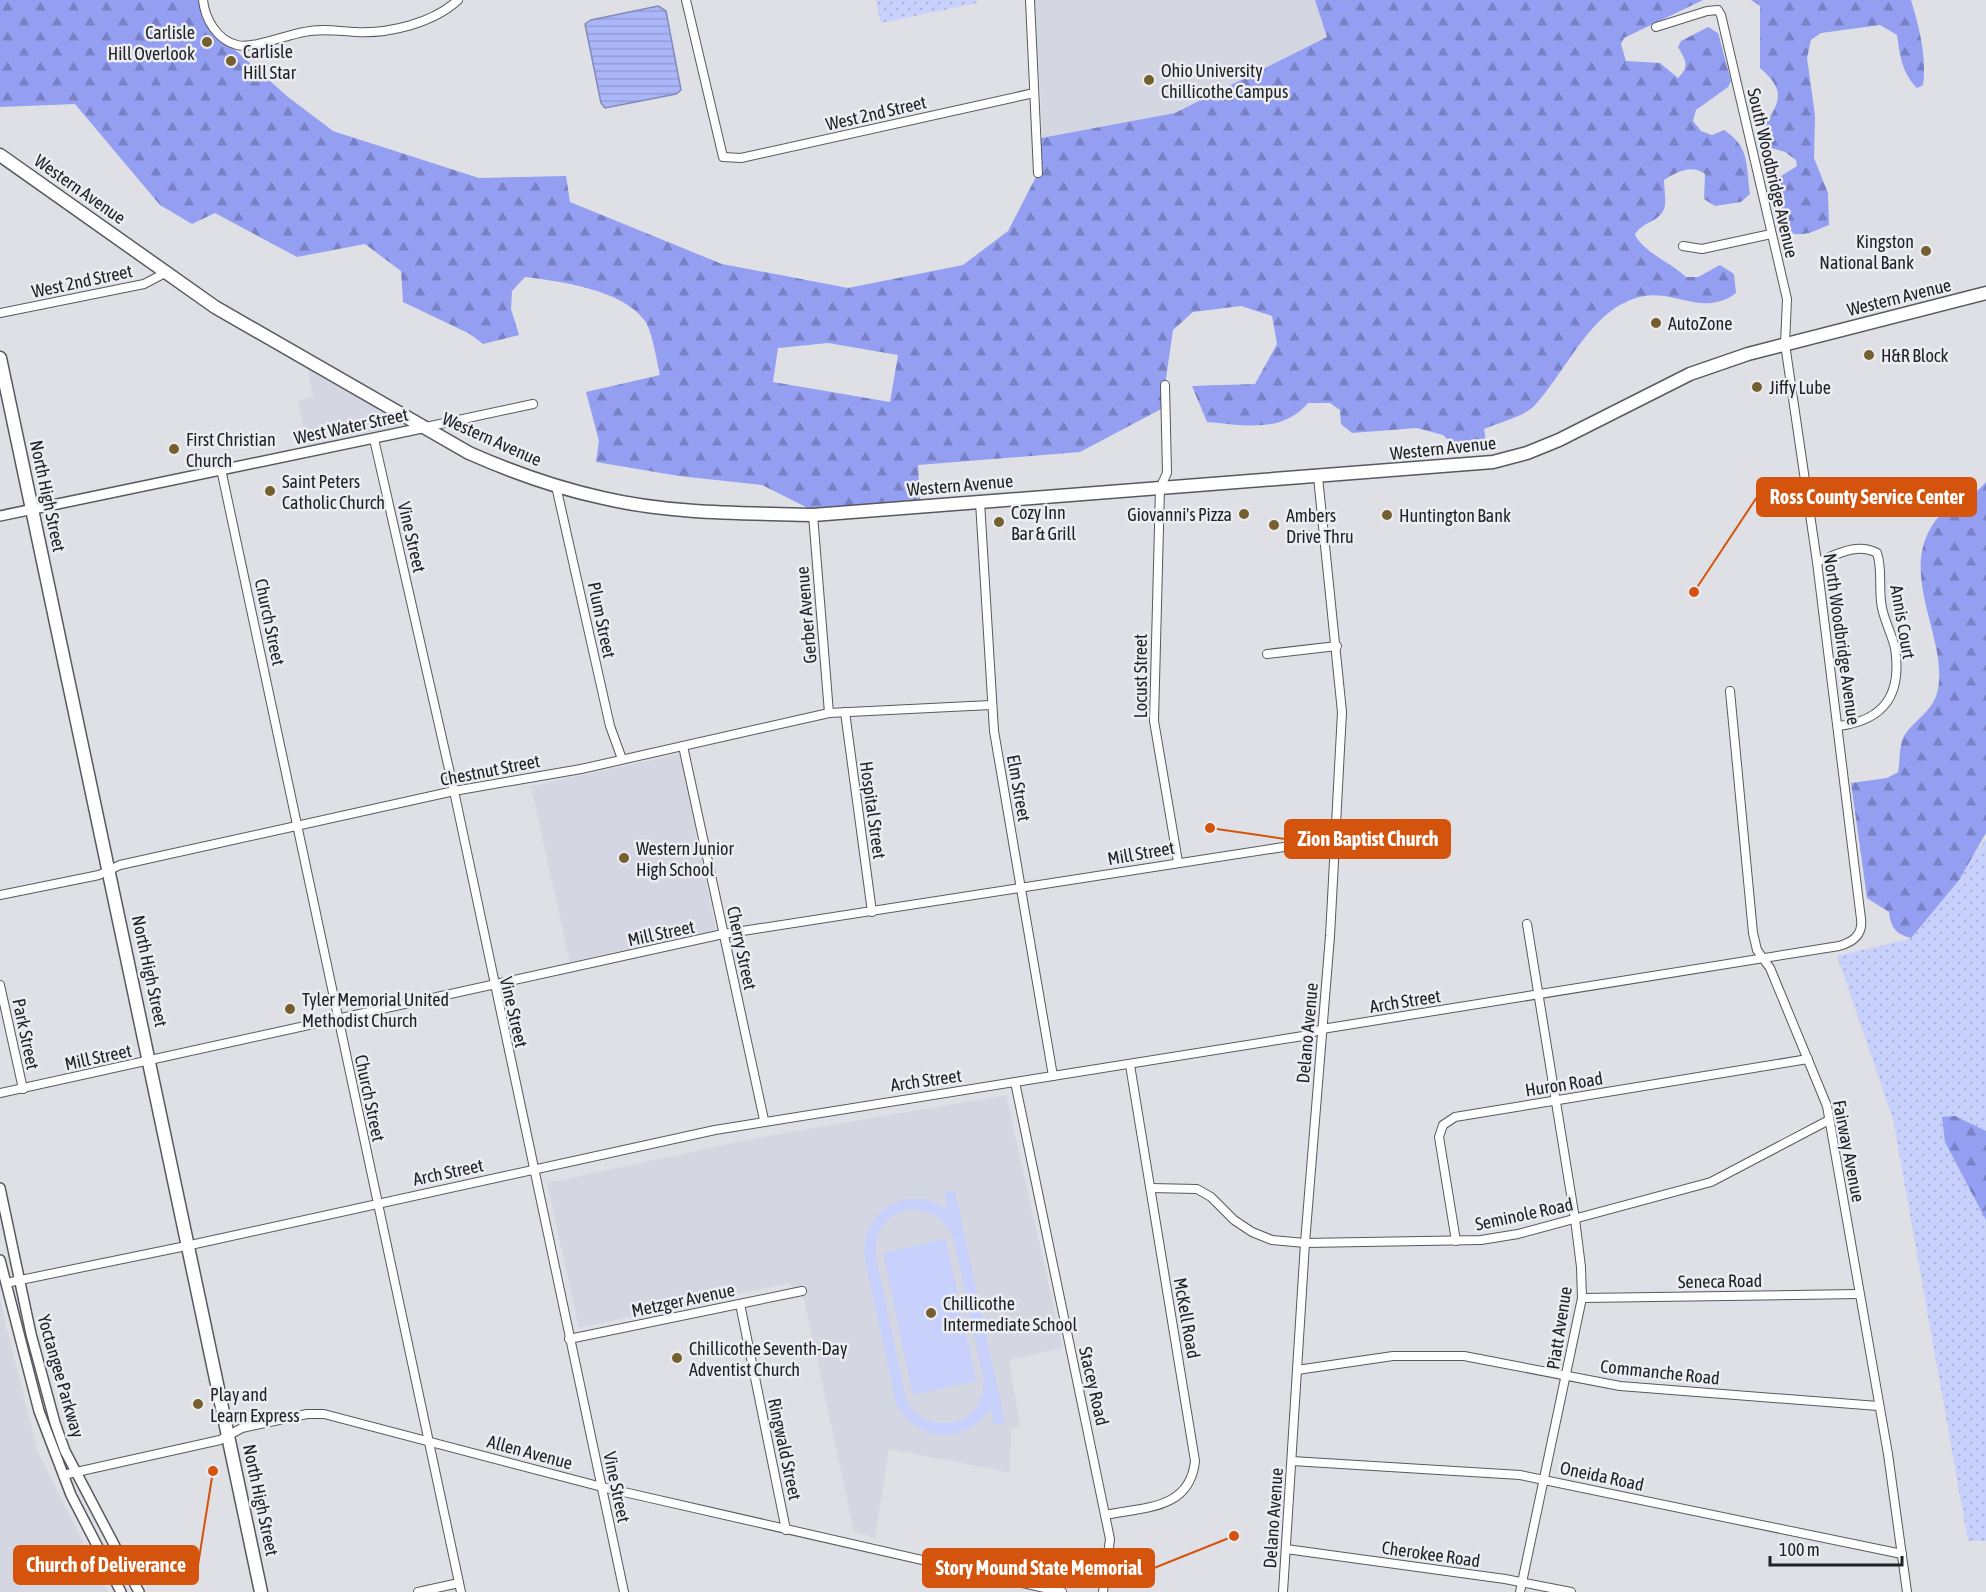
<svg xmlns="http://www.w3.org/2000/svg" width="1986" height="1592" font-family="'Asap Condensed',sans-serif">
	<defs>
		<pattern id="grass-dots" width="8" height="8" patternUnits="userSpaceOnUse" patternTransform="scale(1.5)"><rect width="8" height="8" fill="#c8d0fc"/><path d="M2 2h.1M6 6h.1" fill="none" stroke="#acb2d8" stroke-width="1.8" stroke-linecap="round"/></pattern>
		<pattern id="forest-firs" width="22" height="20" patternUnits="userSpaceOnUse" patternTransform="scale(1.5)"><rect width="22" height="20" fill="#949ff2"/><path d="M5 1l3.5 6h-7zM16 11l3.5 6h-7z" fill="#7881c4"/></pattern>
		<pattern id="water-rules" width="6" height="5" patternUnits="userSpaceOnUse" patternTransform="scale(1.5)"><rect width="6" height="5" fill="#abb6f9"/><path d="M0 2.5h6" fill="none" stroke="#939cd5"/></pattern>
	</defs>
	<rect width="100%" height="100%" fill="#dfe0e5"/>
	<!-- built -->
	<g fill="#d4d6e2">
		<path d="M1035,0H1324L1337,41L1181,119L1043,140Z"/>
		<path d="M307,365L409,427L308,448L298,400L313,397Z"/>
		<path d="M680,754L716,930L570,962L531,786Z"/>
		<path d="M1006,1095L1063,1348L1009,1360L1020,1426L1011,1429L1010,1473L889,1449L875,1538L854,1532L804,1299L789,1283L579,1328L547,1183L756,1138Z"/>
		<path d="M0,1300L37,1450L108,1592H0Z"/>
	</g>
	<!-- grass -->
	<g fill="url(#grass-dots)">
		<path d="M876,0H977V3L881,23Z"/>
		<path d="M1986,839V1541H1968L1893,1119L1837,956L1909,939Z"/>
	</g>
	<!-- forest -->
	<g fill="url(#forest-firs)" fill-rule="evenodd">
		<path d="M0,0H203L204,8L225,41L288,97L333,131L479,178L566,176L570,202L722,264L848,288L963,265L1008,231L1038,173L1036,139L1175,113L1327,37L1315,0H1703L1624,38L1621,44L1626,61L1660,63L1678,78C1690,66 1686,61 1678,47L1681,41L1708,27L1718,33L1731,81L1728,87L1696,110L1693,121L1701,131L1712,135L1724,130C1750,147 1746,165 1750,194L1741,202L1715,206L1704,199L1705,174C1691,164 1677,172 1664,180C1664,188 1666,198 1665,205C1662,223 1641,221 1635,235C1646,254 1670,262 1686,277H1698L1720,265L1734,274L1736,293C1701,319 1673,286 1636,298C1589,312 1565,374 1534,406C1523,417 1498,423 1484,429L1487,447L1474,453L1455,446L1443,435L1417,428L1352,433L1341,424L1340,410L1330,403H1308C1282,434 1243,425 1207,422L1192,386L1255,384L1277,344L1272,316L1241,306L1193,312L1173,330L1165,385V407L1080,452L918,465L920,501L810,509L762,485L679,476L596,462L599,441L586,392L660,375C657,361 652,331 645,321C623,290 560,281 525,277L512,291L511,309L519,335L483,344L470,334L403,302L401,271L365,244L297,257L215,213L192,224L160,205L75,104L0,107ZM828,343L898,355L890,402L773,382L778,348Z"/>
		<path d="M1751,0H1911C1919,26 1927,58 1923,85L1917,88C1902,73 1900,56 1897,35L1880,25L1821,33L1811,40L1807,58L1815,115L1814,158L1828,193L1829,225C1810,233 1800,239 1780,229L1772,192L1775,180L1797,166L1796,160L1785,152L1765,146L1760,134C1777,104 1790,94 1760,68V6Z"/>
		<path d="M1986,482V833L1959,880L1911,938C1896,934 1891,928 1889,912L1867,898L1851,783L1887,778L1898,772C1900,762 1899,745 1904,736C1915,719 1934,711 1938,689C1948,637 1896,572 1936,520C1947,505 1972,499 1986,482Z"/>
		<path d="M1955,1116L1986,1131V1220L1945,1142L1942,1117Z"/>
	</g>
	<!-- pitch -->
	<g fill="#c8d0fc" fill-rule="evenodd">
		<path d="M955,1191L1005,1423L994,1425L990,1408C966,1446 915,1443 896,1403L865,1260C858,1212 907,1182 947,1209L944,1193ZM913,1209L937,1215L953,1235L983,1376C990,1424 927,1442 906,1399L876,1257C872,1232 888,1212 913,1209Z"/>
		<path d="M946,1239L976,1381L913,1395L883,1253Z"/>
	</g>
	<!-- water -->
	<path fill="url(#water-rules)" stroke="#828ab9" stroke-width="1.5" d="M658,6L666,11L681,90L676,94L605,108L601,103L585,24L591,20Z"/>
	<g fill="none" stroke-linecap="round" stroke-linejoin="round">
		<defs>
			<g id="minor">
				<path d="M203,0C205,19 217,40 237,45C253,49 286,35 304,32C321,28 338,31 355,32C389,34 433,23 458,0"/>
				<path d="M686,0L723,157L741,158L1034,93"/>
				<path d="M1030,0L1038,173"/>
				<path d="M1683,246L1702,249L1771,234"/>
				<path d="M0,313L144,284L167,272"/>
				<path d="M1165,385L1167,473L1160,488L1154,721L1178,862"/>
				<path d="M426,427L533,404"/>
				<path d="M374,439L454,791L624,1592"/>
				<path d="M221,469L461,1592"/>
				<path d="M556,486L610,726L622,759"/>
				<path d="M980,502L994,731L1053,1076"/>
				<path d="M813,515L829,713"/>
				<path d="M1817,562C1836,555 1857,542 1877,553C1883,571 1878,589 1882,608C1885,622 1892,635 1895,648C1902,694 1885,720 1839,726"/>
				<path d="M1267,654L1337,646"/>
				<path d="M1730,691L1753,933L1757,950L1770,968L1827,1106L1888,1454L1907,1592"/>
				<path d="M845,712L872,912"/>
				<path d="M683,746L764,1120"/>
				<path d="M0,895L99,875L120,865L454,791L581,769L829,713L991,705"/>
				<path d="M0,985L23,1089"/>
				<path d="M1015,1082L1110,1539L1103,1592"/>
				<path d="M0,1093L723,934L1335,839"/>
				<path d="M1151,1188L1197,1189L1211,1197L1234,1220L1252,1232L1272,1240L1305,1243L1481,1240L1518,1234L1711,1182L1829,1120"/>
				<path d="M1456,1241L1439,1137L1443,1125L1455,1117L1808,1059"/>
				<path d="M6,1283L186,1246L715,1130L1303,1036L1322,1029L1839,946C1853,942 1863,935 1861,919L1817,562L1785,344L1787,299L1721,15L1718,10L1707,11L1656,27"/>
				<path d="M1582,1298L1859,1294"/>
				<path d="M740,1304L786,1530"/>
				<path d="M569,1339L802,1291"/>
				<path d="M1297,1370L1393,1356H1464L1620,1386L1878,1406"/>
				<path d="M1292,1461L1520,1475L1902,1554"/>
				<path d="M63,1475L220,1440L242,1428L307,1414H324L602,1487L1062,1592"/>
				<path d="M1105,1515C1144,1507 1190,1510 1195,1461L1130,1065"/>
				<path d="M1286,1549L1505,1579L1571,1592"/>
				<path d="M418,1592L459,1583"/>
				<path d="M1283,1592L1305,1243L1330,936L1342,712L1318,477"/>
				<path d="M1520,1592L1582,1298L1581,1267L1575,1219L1527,924"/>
			</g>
			<g id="tertiary">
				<path d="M0,516L422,428"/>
				<path d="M0,1188L31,1334L55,1423L65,1451L139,1592"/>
				<path d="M0,1260L39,1411L71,1495L121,1592"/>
			</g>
			<g id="primary">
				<path d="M0,155L215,307L469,453C512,472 557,488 603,498C671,514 744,513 813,515L1493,462L1527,453L1559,440L1690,374L1748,354L1986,293"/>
				<path d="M0,358L261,1592"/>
			</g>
		</defs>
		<!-- minor casing -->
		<use href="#minor" stroke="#58595d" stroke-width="10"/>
		<!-- tertiary casing -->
		<use href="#tertiary" stroke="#58595d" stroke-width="12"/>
		<!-- primary casing -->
		<use href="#primary" stroke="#58595d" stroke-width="15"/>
		<!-- minor -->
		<use href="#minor" stroke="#fff" stroke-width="8"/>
		<!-- tertiary -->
		<use href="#tertiary" stroke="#fff" stroke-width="9"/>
		<!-- primary -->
		<use href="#primary" stroke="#fff" stroke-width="12"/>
	</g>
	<!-- markers -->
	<g fill="#755f2f" stroke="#ecedf2" stroke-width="2">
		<circle cx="207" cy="42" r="6"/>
		<circle cx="231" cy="61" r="6"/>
		<circle cx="1149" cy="80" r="6"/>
		<circle cx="1926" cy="251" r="6"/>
		<circle cx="1656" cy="323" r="6"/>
		<circle cx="1869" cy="355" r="6"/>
		<circle cx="1757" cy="387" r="6"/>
		<circle cx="174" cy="449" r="6"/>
		<circle cx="270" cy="491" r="6"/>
		<circle cx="1244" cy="514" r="6"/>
		<circle cx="1387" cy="515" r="6"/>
		<circle cx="999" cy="522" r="6"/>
		<circle cx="1274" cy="525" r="6"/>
		<circle cx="624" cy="858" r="6"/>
		<circle cx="290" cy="1009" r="6"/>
		<circle cx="931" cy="1313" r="6"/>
		<circle cx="677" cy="1358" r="6"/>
		<circle cx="198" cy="1404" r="6"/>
	</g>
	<g text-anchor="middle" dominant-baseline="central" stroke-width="5" stroke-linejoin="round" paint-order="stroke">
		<!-- poi labels -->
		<g font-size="18" fill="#212224" stroke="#ecedf2" text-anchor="start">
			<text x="195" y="32" text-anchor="end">Carlisle<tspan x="195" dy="21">Hill Overlook</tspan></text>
			<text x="243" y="51">Carlisle<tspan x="243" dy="21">Hill Star</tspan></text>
			<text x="1161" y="70">Ohio University<tspan x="1161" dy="21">Chillicothe Campus</tspan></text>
			<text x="1914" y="241" text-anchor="end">Kingston<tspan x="1914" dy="21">National Bank</tspan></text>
			<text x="1668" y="323">AutoZone</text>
			<text x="1881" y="355">H&amp;R Block</text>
			<text x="1769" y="387">Jiffy Lube</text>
			<text x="186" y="439">First Christian<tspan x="186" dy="21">Church</tspan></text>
			<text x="282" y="481">Saint Peters<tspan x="282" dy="21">Catholic Church</tspan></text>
			<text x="1011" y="512">Cozy Inn<tspan x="1011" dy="21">Bar &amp; Grill</tspan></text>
			<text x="1232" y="514" text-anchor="end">Giovanni's Pizza</text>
			<text x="1286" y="515">Ambers<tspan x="1286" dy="21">Drive Thru</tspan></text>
			<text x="1399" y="515">Huntington Bank</text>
			<text x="636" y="848">Western Junior<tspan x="636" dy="21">High School</tspan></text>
			<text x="302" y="999">Tyler Memorial United<tspan x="302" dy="21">Methodist Church</tspan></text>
			<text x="943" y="1303">Chillicothe<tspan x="943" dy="21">Intermediate School</tspan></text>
			<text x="689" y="1348">Chillicothe Seventh-Day<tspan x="689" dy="21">Adventist Church</tspan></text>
			<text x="210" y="1394">Play and<tspan x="210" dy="21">Learn Express</tspan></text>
		</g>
		<!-- street labels -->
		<g font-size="18" fill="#212224" stroke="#ecedf2">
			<text transform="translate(876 113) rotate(-13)">West 2nd Street</text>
			<text transform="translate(1773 173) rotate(77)">South Woodbridge Avenue</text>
			<text transform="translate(80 189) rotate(35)">Western Avenue</text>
			<text transform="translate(82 281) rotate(-12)">West 2nd Street</text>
			<text transform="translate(1899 297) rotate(-14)">Western Avenue</text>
			<text transform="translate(351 426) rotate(-12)">West Water Street</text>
			<text transform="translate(492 439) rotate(24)">Western Avenue</text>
			<text transform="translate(1443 448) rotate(-6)">Western Avenue</text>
			<text transform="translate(960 485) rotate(-5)">Western Avenue</text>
			<text transform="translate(48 496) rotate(78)">North High Street</text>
			<text transform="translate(412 537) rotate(77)">Vine Street</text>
			<text transform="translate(806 615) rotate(-95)">Gerber Avenue</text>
			<text transform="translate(602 620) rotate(78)">Plum Street</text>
			<text transform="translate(270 622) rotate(78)">Church Street</text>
			<text transform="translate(1903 622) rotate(80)">Annis Court</text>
			<text transform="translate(1842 639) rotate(82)">North Woodbridge Avenue</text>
			<text transform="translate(1140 676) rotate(-90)">Locust Street</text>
			<text transform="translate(490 770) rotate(-11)">Chestnut Street</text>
			<text transform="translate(1019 788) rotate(80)">Elm Street</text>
			<text transform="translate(873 810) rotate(82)">Hospital Street</text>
			<text transform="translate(1141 853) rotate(-10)">Mill Street</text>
			<text transform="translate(661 933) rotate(-12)">Mill Street</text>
			<text transform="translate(742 948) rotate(78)">Cherry Street</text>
			<text transform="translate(150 971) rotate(78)">North High Street</text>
			<text transform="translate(1405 1001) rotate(-9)">Arch Street</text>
			<text transform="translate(514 1012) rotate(77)">Vine Street</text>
			<text transform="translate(1307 1033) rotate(-85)">Delano Avenue</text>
			<text transform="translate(26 1034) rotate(78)">Park Street</text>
			<text transform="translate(98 1057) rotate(-12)">Mill Street</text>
			<text transform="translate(926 1080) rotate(-8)">Arch Street</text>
			<text transform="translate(1564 1084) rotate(-9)">Huron Road</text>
			<text transform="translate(370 1098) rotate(78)">Church Street</text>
			<text transform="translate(1849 1151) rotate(79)">Fairway Avenue</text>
			<text transform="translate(448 1172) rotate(-12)">Arch Street</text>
			<text transform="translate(1524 1214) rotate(-12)">Seminole Road</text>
			<text transform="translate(1720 1281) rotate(-1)">Seneca Road</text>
			<text transform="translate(683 1300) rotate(-12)">Metzger Avenue</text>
			<text transform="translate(1187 1318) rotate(80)">McKell Road</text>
			<text transform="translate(1559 1328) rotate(-81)">Piatt Avenue</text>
			<text transform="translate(1660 1372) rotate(6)">Commanche Road</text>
			<text transform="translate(61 1376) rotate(74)">Yoctangee Parkway</text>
			<text transform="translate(1094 1386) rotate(77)">Stacey Road</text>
			<text transform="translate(785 1449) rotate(78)">Ringwald Street</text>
			<text transform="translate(530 1452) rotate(15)">Allen Avenue</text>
			<text transform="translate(1602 1476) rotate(12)">Oneida Road</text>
			<text transform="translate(617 1487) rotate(78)">Vine Street</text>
			<text transform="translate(261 1500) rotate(78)">North High Street</text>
			<text transform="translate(1273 1518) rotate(-86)">Delano Avenue</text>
			<text transform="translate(1431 1554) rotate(8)">Cherokee Road</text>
		</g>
	</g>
	<!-- callouts -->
	<path fill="none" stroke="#d4540e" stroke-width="2" d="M1694 592L1757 497M1210 828L1285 839M213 1471L198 1565M1234 1536L1154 1568"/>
	<g fill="#d4540e" stroke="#ecedf2" stroke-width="2">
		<circle cx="1694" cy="592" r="6"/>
		<circle cx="1210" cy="828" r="6"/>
		<circle cx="213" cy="1471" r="6"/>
		<circle cx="1234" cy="1536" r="6"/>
	</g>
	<g fill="#d4540e" stroke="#d4540e" stroke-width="2">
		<rect x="1757" y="478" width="219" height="38" rx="6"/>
		<rect x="1285" y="820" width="165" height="38" rx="6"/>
		<rect x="14" y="1546" width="184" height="38" rx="6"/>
		<rect x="923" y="1549" width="231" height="38" rx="6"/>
	</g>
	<g font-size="20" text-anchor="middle" font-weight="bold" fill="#fff">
		<text x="1867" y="504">Ross County Service Center</text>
		<text x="1368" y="846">Zion Baptist Church</text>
		<text x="106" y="1572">Church of Deliverance</text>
		<text x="1039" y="1575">Story Mound State Memorial</text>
	</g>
	<!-- scale -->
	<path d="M1770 1556v9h132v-9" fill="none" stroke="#212224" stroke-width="3"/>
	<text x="1779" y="1556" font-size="18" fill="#212224" stroke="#ecedf2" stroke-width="4.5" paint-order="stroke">100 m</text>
</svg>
